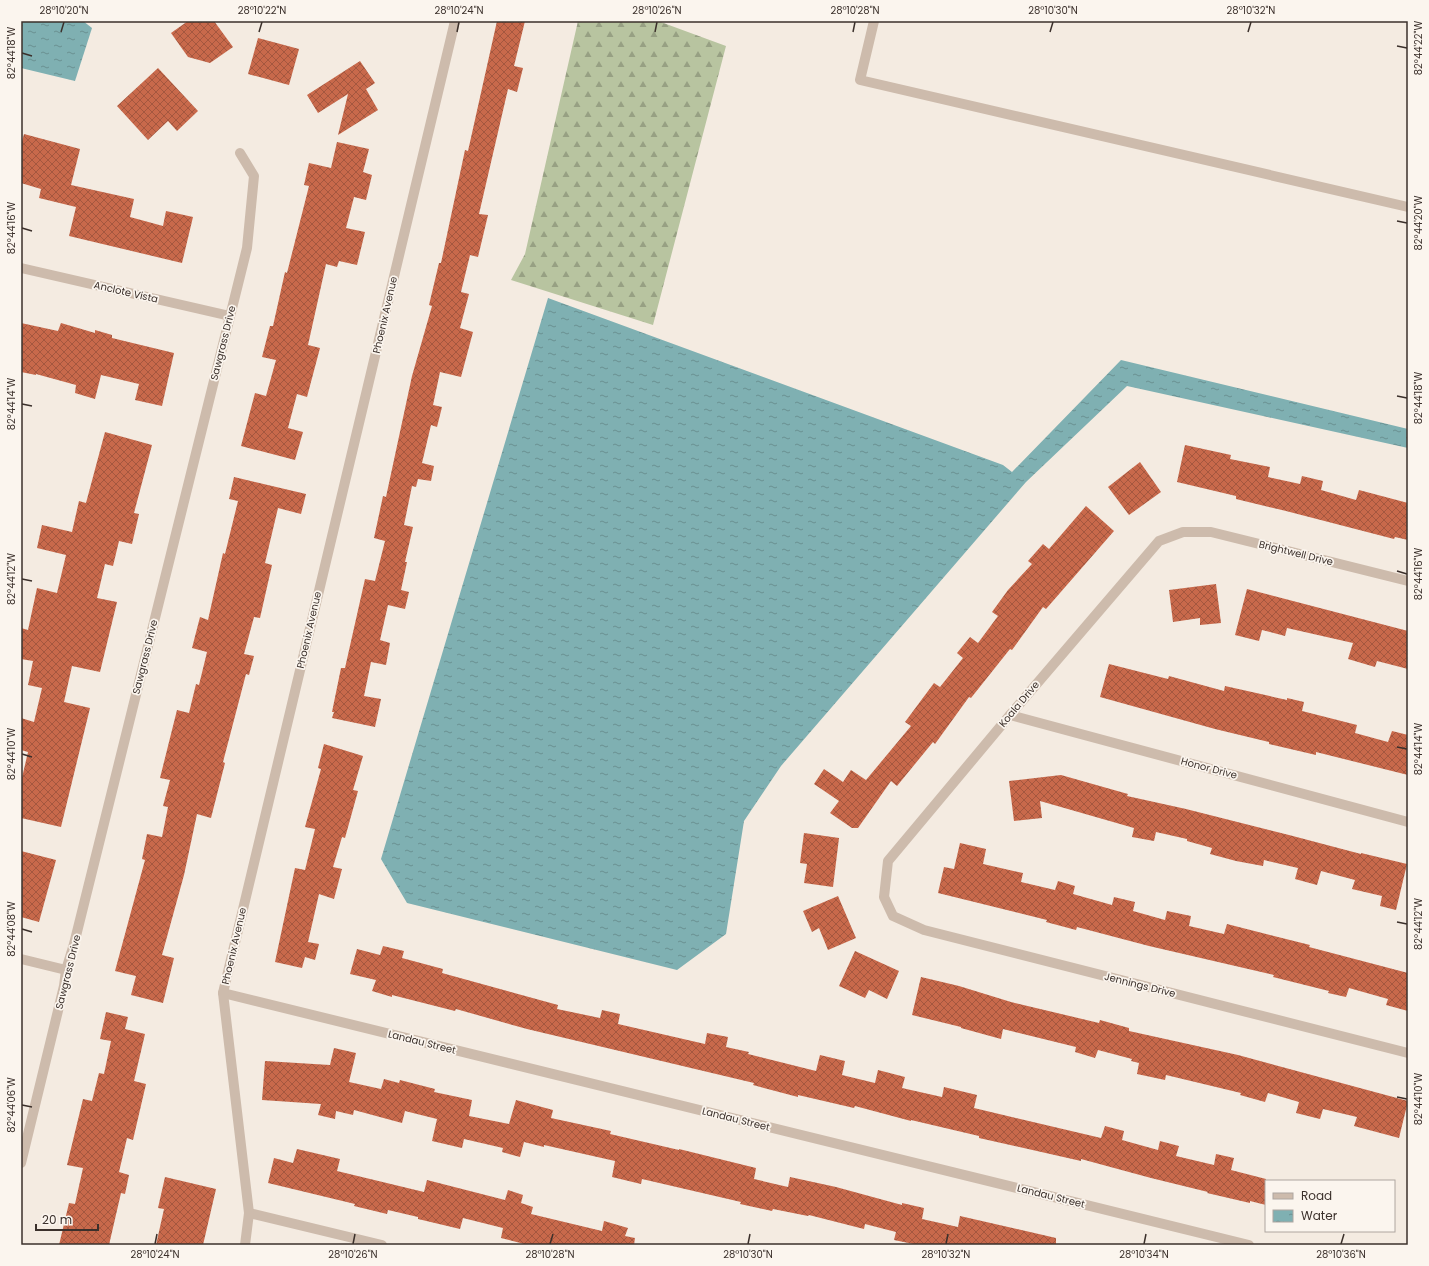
<svg xmlns="http://www.w3.org/2000/svg" width="1429" height="1266" font-family="Poppins,sans-serif">
	<defs>
		<pattern id="forest-firs" width="22" height="20" patternUnits="userSpaceOnUse"><rect width="22" height="20" fill="#b8c4a0"/><path d="M5 1l3.5 6h-7zM16 11l3.5 6h-7z" fill="#97a083"/></pattern>
		<pattern id="water-ripples" width="26" height="14" patternUnits="userSpaceOnUse"><rect width="26" height="14" fill="#7fb0b2"/><path d="M2 4q2-2 4 0t4 0M15 11q2-2 4 0t4 0" fill="none" stroke="#699091"/></pattern>
		<pattern id="building-cross-hatch" width="8" height="8" patternUnits="userSpaceOnUse"><rect width="8" height="8" fill="#c8694b"/><path d="M0 0l8 8M0 8l8-8" fill="none" stroke="#a4573f"/></pattern>
	</defs>
	<rect width="100%" height="100%" fill="#f4ebe1"/>
	<!-- forest -->
	<path fill="url(#forest-firs)" d="M578,21H658L726,46L653,325L511,280L525,254Z"/>
	<!-- water -->
	<g fill="url(#water-ripples)">
		<path d="M21,21H83L92,28L75,81L21,68Z"/>
		<path d="M548,298L1003,465L1012,472L1121,360L1408,429V448L1127,386L1026,482L781,766L744,821L726,934L677,970L407,903L381,859Z"/>
	</g>
	<!-- building -->
	<g fill="url(#building-cross-hatch)">
		<path d="M188,21H214L233,47L210,63L188,57L171,33Z"/>
		<path d="M497,21H525L514,66L523,68L517,92L508,89L479,214L488,215L478,257L470,255L461,292L469,294L460,328L473,332L461,377L440,372L433,405L442,407L437,427L431,425L422,463L434,466L431,481L418,479L416,487L412,486L404,525L413,527L405,562H407L401,590L409,592L405,609L388,605L380,640L390,643L386,665L371,662L364,696L381,699L375,727L332,718L334,712H332L341,668H345L365,579L375,581L385,541L374,538L383,496L386,497L412,376L432,306L429,305L439,263H441L465,150L468,151Z"/>
		<path d="M258,38L299,49L289,85L248,74Z"/>
		<path d="M360,61L375,83L366,89L378,110L338,135L348,94L318,113L307,95Z"/>
		<path d="M158,68L198,111L177,131L168,121L148,140L117,106Z"/>
		<path d="M24,134L80,149L71,185L134,199L130,217L163,226L166,211L193,217L182,263L69,236L76,207L39,198L41,189L21,183V145Z"/>
		<path d="M337,142L369,149L363,172L372,175L366,200L354,197L346,228L365,232L357,265L339,261L337,267L326,264L308,345L320,348L307,397L297,394L288,428L303,432L295,460L241,446L255,393L266,396L276,360L262,357L270,326H273L285,272L287,273L309,186L304,185L309,163L331,168Z"/>
		<path d="M21,323L58,331L61,323L95,333V330L112,335V338L174,353L162,406L135,400L139,384L101,375L95,399L75,393L76,385L36,374V375L21,372Z"/>
		<path d="M105,432L152,445L134,513L139,514L132,544L119,541L113,566L105,564L97,598L117,602L100,672L72,666L64,702L90,708L61,827L21,818V782L28,752L21,750V718L34,722L42,688L28,685L33,661L21,659V628L28,630L37,588L57,593L66,555L37,548L42,525L72,532L79,501L86,503Z"/>
		<path d="M1185,445L1231,455L1230,459L1270,467L1268,477L1300,484L1302,476L1323,481L1321,490L1356,500L1359,490L1408,503V540L1395,537L1394,539L1286,511L1236,499V496L1177,482Z"/>
		<path d="M1140,462L1161,492L1129,515L1108,487Z"/>
		<path d="M234,477L306,494L301,514L278,508L265,563L272,565L260,618L254,617L244,654L254,656L249,675L246,674L223,762L225,763L211,818L197,814L184,875L162,955L174,958L163,1003L131,995L136,976L115,971L145,860L142,859L147,834L162,837L168,807L163,806L170,780L160,778L177,710L189,713L196,684L199,685L207,652L192,648L200,617L208,620L223,553L225,554L238,501L229,499Z"/>
		<path d="M1086,506L1114,531L1046,609L1043,607L1012,650L1010,649L971,698L969,697L935,744L933,742L897,786L891,781L858,828H852L830,813L839,801L814,784L824,769L843,782L851,770L866,780L911,726L905,722L934,683L940,687L963,658L957,653L970,637L978,643L998,616L992,612L1008,590L1032,564L1028,561L1043,544L1049,549Z"/>
		<path d="M1216,584L1221,623L1200,625V618L1173,622L1169,590Z"/>
		<path d="M1247,589L1408,631V669L1377,661L1375,667L1348,659L1353,643L1287,628L1285,636L1262,630L1259,641L1235,635Z"/>
		<path d="M1109,664L1168,679L1169,676L1224,691L1225,686L1287,700V698L1304,702L1302,711L1357,725L1355,733L1388,742L1392,731L1408,735V775L1316,752V755L1269,744V742L1215,729L1100,697Z"/>
		<path d="M324,744L363,756L353,790L358,791L345,838L342,837L333,867L342,869L334,899L319,894L308,942L319,944L315,960L305,957L302,968L275,962L295,868L305,870L315,829L305,827L321,769L318,768Z"/>
		<path d="M1061,775L1128,794L1127,796L1186,809L1289,835L1361,854V853L1407,864L1396,910L1380,906L1382,896L1352,889L1355,880L1321,871L1317,885L1295,879L1298,868L1264,860L1263,866L1236,861L1210,854L1212,848L1187,841V839L1156,832L1154,841L1132,837L1134,828L1040,801L1042,818L1014,821L1009,781Z"/>
		<path d="M804,833L839,838L833,887L804,883L807,864L800,863Z"/>
		<path d="M960,843L986,849L983,864L1023,873L1021,882L1055,890L1058,881L1075,886L1073,894L1112,905L1114,897L1135,902L1133,911L1165,920L1167,911L1191,916L1189,926L1224,934L1227,924L1310,945L1309,947L1408,973V1011L1386,1005L1388,999L1349,988L1346,997L1328,993L1329,991L1273,977L1274,975L1149,946L1077,927L1076,930L1046,922L1047,920L938,893L944,867L954,869Z"/>
		<path d="M21,851L56,860L39,922L21,917Z"/>
		<path d="M838,896L856,938L828,950L819,928L812,932L803,911Z"/>
		<path d="M383,946L404,951L402,958L443,969L442,973L558,1005L557,1009L600,1018L602,1010L620,1014L618,1024L705,1044L707,1033L728,1037L726,1047L749,1052L748,1054L816,1071L820,1055L845,1061L842,1075L875,1083L878,1070L905,1077L902,1088L942,1097L944,1087L977,1095L974,1108L1101,1138L1105,1126L1124,1131L1122,1140L1158,1150L1160,1141L1179,1146L1176,1156L1214,1165L1216,1154L1234,1158L1231,1170L1266,1179V1205L1250,1201V1203L1207,1193L1208,1192L1151,1178L1081,1159V1161L979,1138V1136L911,1120V1121L855,1106L854,1108L798,1095V1097L753,1085L754,1083L527,1029L456,1009L455,1011L392,995V997L372,991L376,980L350,974L357,949L380,955Z"/>
		<path d="M855,951L899,971L887,999L869,990L865,998L839,986Z"/>
		<path d="M921,977L959,986L1011,1002L1099,1023L1100,1020L1129,1028V1031L1238,1055L1408,1101L1399,1138L1354,1126L1357,1117L1323,1109L1320,1119L1296,1113L1299,1102L1268,1093L1265,1102L1240,1095L1241,1093L1166,1075L1165,1080L1137,1074L1139,1063L1131,1061L1132,1059L1098,1050L1095,1058L1075,1052L1076,1047L1003,1029L1001,1039L961,1028V1027L912,1015Z"/>
		<path d="M106,1012L128,1017L125,1029L145,1034L134,1081L146,1084L133,1140L127,1138L119,1172L129,1175L125,1194L121,1193L109,1245H59L69,1203L75,1204L83,1168L67,1165L83,1099L92,1101L99,1073L104,1074L111,1041L100,1039Z"/>
		<path d="M334,1048L356,1053L349,1082L381,1089L384,1079L399,1083L400,1080L435,1089L434,1092L472,1100L469,1116L509,1124L516,1100L553,1110L551,1118L611,1131L610,1134L679,1150V1149L756,1168L754,1179L788,1187L790,1177L836,1187L902,1205V1203L924,1208L922,1219L958,1227L960,1216L1056,1238V1245H918L894,1240L896,1232L865,1224L864,1229L809,1215L808,1216L773,1209L772,1211L740,1204L741,1202L642,1179L641,1184L612,1177L615,1161L544,1145V1147L524,1142L520,1157L502,1152L503,1148L464,1139L462,1148L432,1141L437,1119L405,1111L402,1123L354,1110L353,1115L336,1111L335,1119L318,1115L321,1104L262,1100L265,1061L330,1065Z"/>
		<path d="M297,1149L340,1159L337,1171L424,1192L427,1180L505,1200L508,1190L523,1195L521,1203L533,1207L531,1214L602,1231L604,1221L628,1228L625,1236L635,1238L634,1245H528L501,1238L503,1228L463,1218L460,1229L418,1219V1217L388,1210L387,1214L354,1206L355,1204L268,1183L274,1158L293,1163Z"/>
		<path d="M165,1177L216,1189L203,1245H156L164,1209L158,1208Z"/>
	</g>
	<g fill="none" stroke-linecap="round" stroke-linejoin="round">
		<!-- service -->
		<path stroke="#cdbbac" stroke-width="10" d="M874,21L860,80L1408,207"/>
		<!-- minor -->
		<g stroke="#cdbbac" stroke-width="10">
			<path d="M21,268L230,316"/>
			<path d="M1408,581L1211,532H1183L1159,541L1010,715L888,861L884,897L893,916L924,930L1408,1053"/>
			<path d="M1010,715L1408,822"/>
			<path d="M21,959L66,970"/>
			<path d="M223,993L1249,1245"/>
			<path d="M21,1163L64,986L66,970L74,944L247,248L254,176L240,153"/>
			<path d="M249,1213L382,1245"/>
			<path d="M245,1245L249,1213L223,993L455,21"/>
		</g>
	</g>
	<!-- ticks -->
	<path fill="none" stroke="#3b302b" stroke-width="1.5" d="M61,32L64,22M259,32L262,22M457,32L459,22M655,32L657,22M853,32L855,22M1050,32L1053,22M1248,32L1251,22M1397,46L1407,48M22,53L32,56M1397,221L1407,223M22,228L32,231M1397,396L1407,398M22,404L32,406M1397,571L1407,574M22,579L32,581M1397,747L1407,749M22,754L32,757M1397,922L1407,924M22,929L32,932M1397,1097L1407,1099M22,1105L32,1107M155,1244L157,1234M353,1244L355,1234M550,1244L553,1234M748,1244L750,1234M946,1244L948,1234M1144,1244L1146,1234M1341,1244L1344,1234"/>
	<g text-anchor="middle" dominant-baseline="central" stroke-width="3.5" stroke-linejoin="round" paint-order="stroke">
		<!-- street labels -->
		<g font-size="10" fill="#3b302b" stroke="#fbf5ee">
			<text transform="translate(126 292) rotate(13)">Anclote Vista</text>
			<text transform="translate(385 315) rotate(-77)">Phoenix Avenue</text>
			<text transform="translate(223 343) rotate(-76)">Sawgrass Drive</text>
			<text transform="translate(1296 553) rotate(14)">Brightwell Drive</text>
			<text transform="translate(309 630) rotate(-77)">Phoenix Avenue</text>
			<text transform="translate(145 657) rotate(-76)">Sawgrass Drive</text>
			<text transform="translate(1019 704) rotate(-50)">Koala Drive</text>
			<text transform="translate(1209 768) rotate(15)">Honor Drive</text>
			<text transform="translate(234 946) rotate(-77)">Phoenix Avenue</text>
			<text transform="translate(68 972) rotate(-76)">Sawgrass Drive</text>
			<text transform="translate(1140 985) rotate(14)">Jennings Drive</text>
			<text transform="translate(422 1042) rotate(14)">Landau Street</text>
			<text transform="translate(736 1119) rotate(14)">Landau Street</text>
			<text transform="translate(1051 1196) rotate(14)">Landau Street</text>
		</g>
	</g>
	<!-- border -->
	<rect width="1429" height="1266" fill="none" stroke="#fbf5ee" stroke-width="44"/>
	<!-- legend -->
	<rect x="1265" y="1180" width="130" height="52" fill="#fbf5ee" stroke="#aea6a0"/>
	<rect x="1273" y="1193" width="20" height="6" fill="#cdbbac" stroke="#aea6a0"/>
	<text x="1301" y="1200" font-size="12" fill="#3b302b">Road</text>
	<rect x="1273" y="1210" width="20" height="12" fill="url(#water-ripples)" stroke="#aea6a0"/>
	<text x="1301" y="1220" font-size="12" fill="#3b302b">Water</text>
	<!-- scale -->
	<path d="M36 1224v6h62v-6" fill="none" stroke="#3b302b" stroke-width="2"/>
	<text x="42" y="1224" font-size="12" fill="#3b302b" stroke="#fbf5ee" stroke-width="3" paint-order="stroke">20 m</text>
	<rect x="22" y="22" width="1385" height="1222" fill="none" stroke="#3b302b" stroke-width="1.5"/>
	<g font-size="10" text-anchor="middle" fill="#3b302b">
		<text x="64" y="14">28°10'20"N</text>
		<text x="262" y="14">28°10'22"N</text>
		<text x="459" y="14">28°10'24"N</text>
		<text x="657" y="14">28°10'26"N</text>
		<text x="855" y="14">28°10'28"N</text>
		<text x="1053" y="14">28°10'30"N</text>
		<text x="1251" y="14">28°10'32"N</text>
		<text transform="translate(1418 48) rotate(-90)" y="4">82°44'22"W</text>
		<text transform="translate(11 53) rotate(-90)" y="4">82°44'18"W</text>
		<text transform="translate(1418 223) rotate(-90)" y="4">82°44'20"W</text>
		<text transform="translate(11 228) rotate(-90)" y="4">82°44'16"W</text>
		<text transform="translate(1418 398) rotate(-90)" y="4">82°44'18"W</text>
		<text transform="translate(11 404) rotate(-90)" y="4">82°44'14"W</text>
		<text transform="translate(1418 574) rotate(-90)" y="4">82°44'16"W</text>
		<text transform="translate(11 579) rotate(-90)" y="4">82°44'12"W</text>
		<text transform="translate(1418 749) rotate(-90)" y="4">82°44'14"W</text>
		<text transform="translate(11 754) rotate(-90)" y="4">82°44'10"W</text>
		<text transform="translate(1418 924) rotate(-90)" y="4">82°44'12"W</text>
		<text transform="translate(11 929) rotate(-90)" y="4">82°44'08"W</text>
		<text transform="translate(1418 1099) rotate(-90)" y="4">82°44'10"W</text>
		<text transform="translate(11 1105) rotate(-90)" y="4">82°44'06"W</text>
		<text x="155" y="1258">28°10'24"N</text>
		<text x="353" y="1258">28°10'26"N</text>
		<text x="550" y="1258">28°10'28"N</text>
		<text x="748" y="1258">28°10'30"N</text>
		<text x="946" y="1258">28°10'32"N</text>
		<text x="1144" y="1258">28°10'34"N</text>
		<text x="1341" y="1258">28°10'36"N</text>
	</g>
</svg>
